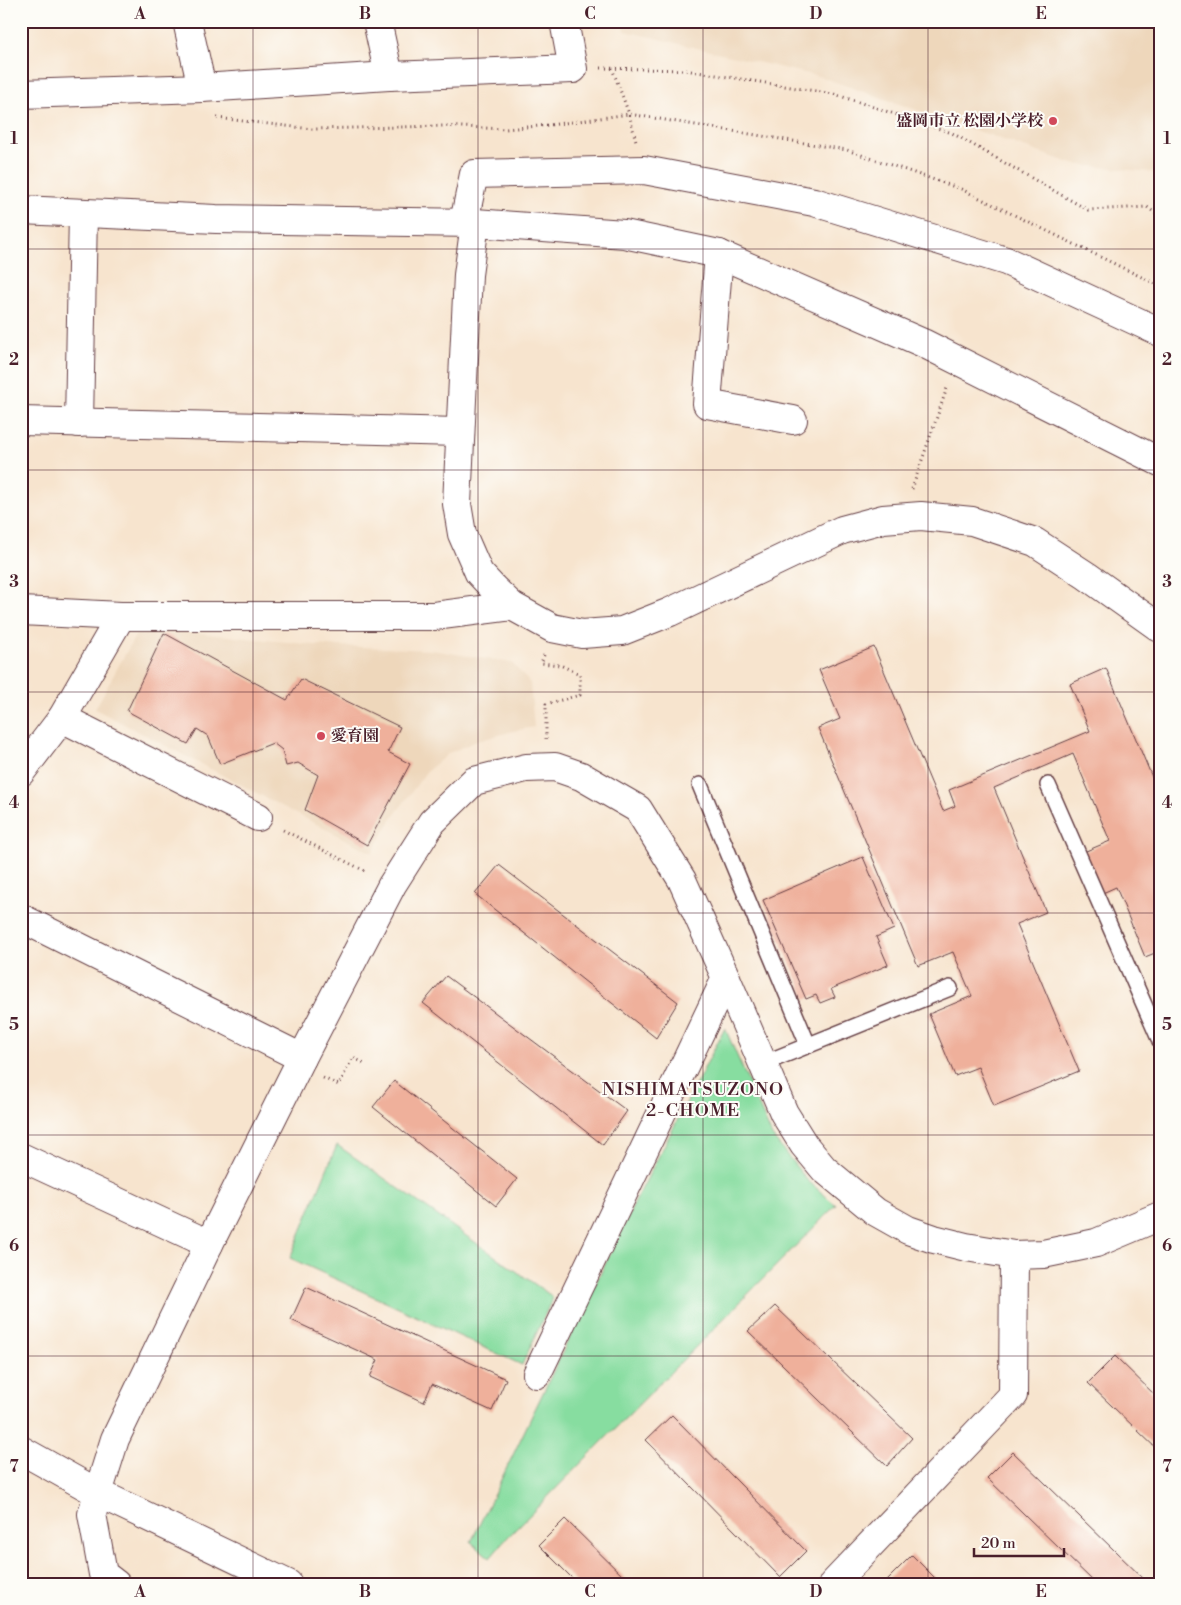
<svg xmlns="http://www.w3.org/2000/svg" width="1181" height="1605" font-family="'Libre Bodoni','Noto Serif JP',serif">
	<rect width="100%" height="100%" fill="#fdfcf7"/>
	<filter id="ink" filterUnits="userSpaceOnUse"><feTurbulence type="fractalNoise" baseFrequency=".02" numOctaves="2"/><feDisplacementMap in="SourceGraphic" scale="10" xChannelSelector="R" yChannelSelector="G"/><feConvolveMatrix kernelMatrix="1 2 1 2 8 2 1 2 1" color-interpolation-filters="sRGB"/></filter>
	<filter id="wash" filterUnits="userSpaceOnUse"><feTurbulence type="fractalNoise" baseFrequency=".0096" numOctaves="4" result="noise"/><feDisplacementMap in="SourceGraphic" scale="20" xChannelSelector="R" yChannelSelector="G"/><feGaussianBlur stdDeviation="1.12" result="paint"/><feColorMatrix in="noise" values="0 0 0 0 0 0 0 0 0 0 0 0 0 0 0 0 0 1.4 0 .05"/><feComposite in="paint" operator="in"/></filter>
	<g filter="url(#wash)">
		<rect width="100%" height="100%" fill="#f7e4ce"/>
		<!-- built -->
		<g fill="#eed7bb">
			<path d="M623,21H1160V173L1073,164L821,77L625,31Z"/>
			<path d="M140,627L314,645L431,650L512,663L530,683L534,727L513,731L474,742L449,753L426,772L391,820L372,853L95,709Z"/>
		</g>
		<!-- green -->
		<g fill="#87dda0" stroke="#687e66">
			<path d="M725,1028L772,1136L807,1180L836,1205L507,1538L490,1558L471,1542L636,1200Z"/>
			<path d="M337,1145L553,1297L522,1365L290,1258Z"/>
		</g>
		<g id="blocks">
			<!-- building -->
			<g fill="#efb09b">
				<path d="M164,633L287,700L301,679L400,727L388,752L410,764L367,845L305,810L318,775L298,763L286,766L282,750L273,743L220,764L208,736L197,729L188,744L127,711Z"/>
				<path d="M874,647L943,811L955,806L949,790L1090,731L1070,684L1106,668L1160,796V951L1145,957L1116,887L1096,896L1079,854L1110,841L1073,754L994,788L1046,912L1017,924L1079,1071L994,1106L978,1067L955,1076L929,1014L972,996L953,952L918,966L818,728L840,719L819,670Z"/>
				<path d="M863,857L894,929L876,937L888,965L831,989L835,997L820,1003L816,995L806,999L763,900Z"/>
				<path d="M499,865L678,1002L656,1038L475,894Z"/>
				<path d="M446,976L627,1111L603,1145L423,1003Z"/>
				<path d="M394,1081L517,1179L496,1206L373,1107Z"/>
				<path d="M306,1287L506,1379L492,1411L432,1384L424,1402L370,1377L378,1360L291,1320Z"/>
				<path d="M775,1306L912,1438L887,1466L748,1331Z"/>
				<path d="M1115,1356L1160,1400V1452L1088,1383Z"/>
				<path d="M672,1415L806,1551L780,1577L646,1440Z"/>
				<path d="M1013,1452L1149,1584H1096L987,1478Z"/>
				<path d="M565,1519L631,1584H578L539,1545Z"/>
				<path d="M912,1555L941,1584H890L887,1580Z"/>
			</g>
		</g>
	</g>
	<g filter="url(#ink)">
		<use href="#blocks" fill-opacity="0" stroke="#643d43" stroke-width="1"/>
		<g fill="none" stroke-linecap="round" stroke-linejoin="round">
			<defs>
				<g id="lane">
					<path d="M700,785L808,1045"/>
					<path d="M1048,785L1160,1041"/>
					<path d="M762,1064L950,988"/>
				</g>
				<g id="street">
					<path d="M187,21L202,88L389,76L573,69L564,21"/>
					<path d="M377,21L389,76"/>
					<path d="M21,94L202,88"/>
					<path d="M464,222L474,174L644,170L814,202L1006,261L1160,332"/>
					<path d="M719,254L707,404L793,420"/>
					<path d="M21,421L459,432"/>
					<path d="M79,423L83,213"/>
					<path d="M21,611L121,616H434L512,606"/>
					<path d="M62,718L258,817"/>
					<path d="M21,772L62,718L121,616"/>
					<path d="M21,918L302,1058"/>
					<path d="M21,1157L209,1244"/>
					<path d="M537,1374L726,978"/>
					<path d="M98,1493L92,1514L103,1574L116,1584"/>
					<path d="M833,1584L1013,1395L1014,1255"/>
				</g>
				<g id="secondary">
					<path d="M21,210L216,219L475,223L624,234L719,254L923,343L1160,462"/>
					<path d="M475,223L468,275L457,504L462,534L479,573L495,590L512,606L552,628L582,634L622,631L670,612L842,530L883,519L921,516L972,521L1035,542L1087,576L1160,628"/>
					<path d="M21,1450L98,1493L288,1584"/>
					<path d="M98,1493L115,1439L209,1244L302,1058L392,885L432,822L474,781L526,768L555,767L581,776L638,809L682,880L726,978L784,1113L804,1145L824,1169L876,1212L908,1230L934,1239L966,1247L1014,1255L1043,1254L1096,1243L1160,1216"/>
				</g>
			</defs>
			<!-- lane casing -->
			<use href="#lane" stroke="#643d43" stroke-width="18"/>
			<!-- street casing -->
			<use href="#street" stroke="#643d43" stroke-width="30"/>
			<!-- secondary casing -->
			<use href="#secondary" stroke="#643d43" stroke-width="30"/>
			<!-- path -->
			<g stroke="#643d43" stroke-width="3" stroke-dasharray="1 4" stroke-linecap="butt">
				<path d="M601,68L685,70L834,94L952,133L1088,210L1147,207L1160,217"/>
				<path d="M612,68L629,114L636,141"/>
				<path d="M217,118L312,129L443,126L505,129L550,125L629,114L847,150L961,189L1160,286"/>
				<path d="M912,489L947,388"/>
				<path d="M544,655L541,663L560,665L580,674V695L546,704V739"/>
				<path d="M283,830L367,872"/>
				<path d="M323,1078L339,1085L353,1057L364,1064"/>
			</g>
			<!-- lane -->
			<use href="#lane" stroke="#fff" stroke-width="15"/>
			<!-- street -->
			<use href="#street" stroke="#fff" stroke-width="28"/>
			<!-- secondary -->
			<use href="#secondary" stroke="#fff" stroke-width="28"/>
		</g>
	</g>
	<!-- grid -->
	<path fill="none" stroke="#4a1f2b" stroke-width="1" stroke-opacity="0.55" d="M253,21V1584M478,21V1584M703,21V1584M928,21V1584M21,249H1160M21,470H1160M21,692H1160M21,913H1160M21,1135H1160M21,1356H1160"/>
	<!-- markers -->
	<g fill="#d1495b" stroke="#fdfcf7" stroke-width="2">
		<circle cx="1053" cy="121" r="5"/>
		<circle cx="321" cy="736" r="5"/>
	</g>
	<g text-anchor="middle" dominant-baseline="central" stroke-width="4" stroke-linejoin="round" paint-order="stroke">
		<!-- poi labels -->
		<g font-size="16" font-weight="bold" fill="#4a1f2b" stroke="#fdfcf7" text-anchor="end">
			<text x="1043" y="121">盛岡市立 松園小学校</text>
			<text x="331" y="736" text-anchor="start">愛育園</text>
		</g>
		<!-- neighbourhood labels -->
		<g font-size="18" letter-spacing="1" fill="#4a1f2b" stroke="#fdfcf7">
			<text x="693" y="1089">NISHIMATSUZONO<tspan x="693" dy="21">2-CHOME</tspan></text>
		</g>
	</g>
	<!-- margin -->
	<rect width="1181" height="1605" fill="none" stroke="#fdfcf7" stroke-width="55"/>
	<!-- scale -->
	<path d="M974 1548v8h90v-8" fill="none" stroke="#4a1f2b" stroke-width="2.5"/>
	<text x="981" y="1548" font-size="15" fill="#4a1f2b" stroke="#fdfcf7" stroke-width="4" paint-order="stroke">20 m</text>
	<rect x="28" y="28" width="1126" height="1550" fill="none" stroke="#4a1f2b" stroke-width="2"/>
	<g font-size="16" text-anchor="middle" font-weight="bold" fill="#4a1f2b">
		<text x="140" y="19">A</text>
		<text x="365" y="19">B</text>
		<text x="590" y="19">C</text>
		<text x="816" y="19">D</text>
		<text x="1041" y="19">E</text>
		<text x="14" y="144">1</text>
		<text x="1167" y="144">1</text>
		<text x="14" y="365">2</text>
		<text x="1167" y="365">2</text>
		<text x="14" y="587">3</text>
		<text x="1167" y="587">3</text>
		<text x="14" y="808">4</text>
		<text x="1167" y="808">4</text>
		<text x="14" y="1030">5</text>
		<text x="1167" y="1030">5</text>
		<text x="14" y="1251">6</text>
		<text x="1167" y="1251">6</text>
		<text x="14" y="1472">7</text>
		<text x="1167" y="1472">7</text>
		<text x="140" y="1597">A</text>
		<text x="365" y="1597">B</text>
		<text x="590" y="1597">C</text>
		<text x="816" y="1597">D</text>
		<text x="1041" y="1597">E</text>
	</g>
</svg>
